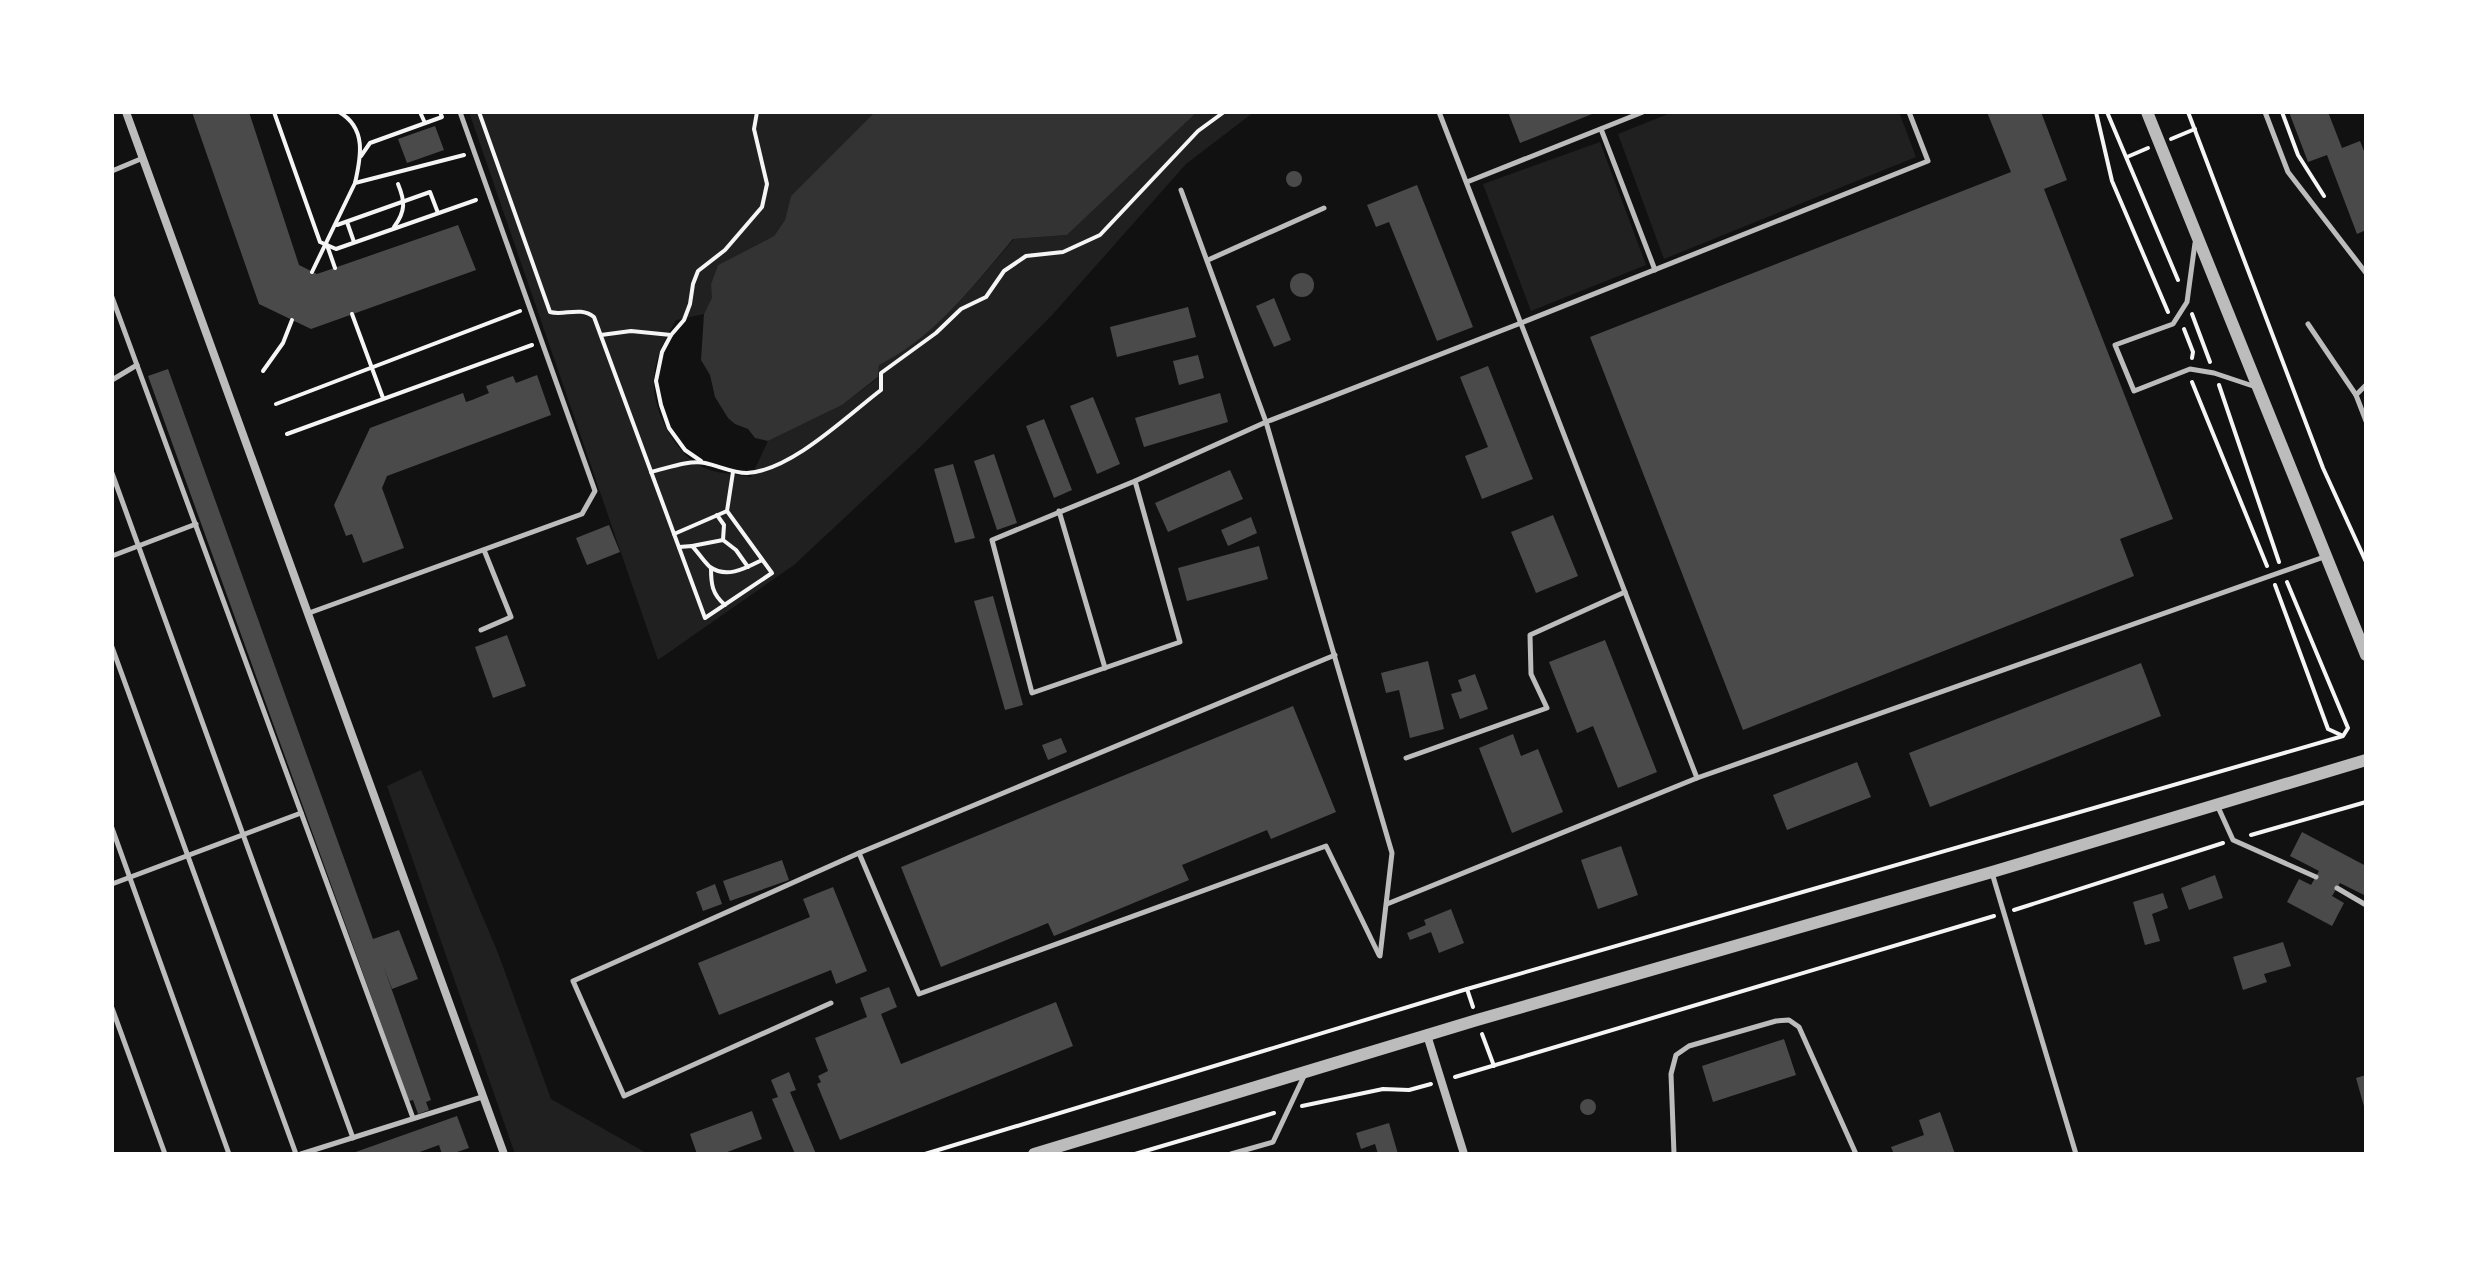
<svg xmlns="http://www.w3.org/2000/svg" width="2478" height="1266" font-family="'Source Sans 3',sans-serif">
	<rect width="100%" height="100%" fill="#111"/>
	<!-- green -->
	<g fill="#202020">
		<path d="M469,112H875L791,196L785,220L774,236L718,265L711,284L713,298L704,314L676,320C666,338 655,356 654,378C651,408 675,454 702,467C716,474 736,474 751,477L768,441L842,405L878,378L879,365C934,338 974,285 1014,239L1067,235L1197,112H1254L1186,164L1053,314L916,451L794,565L658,660Z"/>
		<path d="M1673,112H1899L1916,157L1664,259L1618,134Z"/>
		<path d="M1600,142L1646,265L1531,311L1483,184Z"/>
		<path d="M421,770L498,953L551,1099L648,1154H515L387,786Z"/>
	</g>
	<!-- water -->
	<path fill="#333" d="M875,112H1197L1067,235L1013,239C974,285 934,338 879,365L878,377L842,405L768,441L755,438L748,429L735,424L728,418L715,397L710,375L701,360L704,314L712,298L711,284L718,265L774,236L785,220L791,196Z"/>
	<!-- building -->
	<g fill="#4a4a4a">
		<path d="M192,112H249L299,265L317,274L458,225L476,270L311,329L259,304Z"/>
		<path d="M1508,112H1597L1520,143Z"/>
		<path d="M1987,112H2041L2067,180L2044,189L2173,519L2120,539L2134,576L1743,730L1590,337L2011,172Z"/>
		<path d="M2289,112H2328L2342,148L2360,141L2366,156V230L2357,234L2327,155L2308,162Z"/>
		<path d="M435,126L444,150L407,163L398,139Z"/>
		<circle cx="1294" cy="179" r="8"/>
		<path d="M1417,185L1473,327L1437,341L1389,222L1376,227L1367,205Z"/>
		<circle cx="1302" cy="285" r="12"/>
		<path d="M1274,298L1291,340L1274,347L1256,306Z"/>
		<path d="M1188,307L1196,337L1117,357L1110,327Z"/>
		<path d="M1198,355L1204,378L1179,385L1173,361Z"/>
		<path d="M1488,366L1533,479L1482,499L1465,456L1488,447L1460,377Z"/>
		<path d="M168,369L373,939L399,930L418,979L392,989L383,965L431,1100L426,1102L429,1110L418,1114L413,1100L409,1101L148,376Z"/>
		<path d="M537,375L551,415L387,476L382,488L404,548L363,563L352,534L346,536L334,505L370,428L463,393L466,402L472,400L489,393L486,386L513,376L516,383Z"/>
		<path d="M1220,393L1228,422L1144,447L1135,418Z"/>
		<path d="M1093,397L1120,464L1097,474L1070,406Z"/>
		<path d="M1044,419L1072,490L1054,498L1026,426Z"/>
		<path d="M994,454L1017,523L997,530L974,461Z"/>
		<path d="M953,464L975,538L955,543L934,469Z"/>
		<path d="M1230,470L1243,499L1168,532L1155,503Z"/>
		<path d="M1553,515L1578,576L1536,593L1511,532Z"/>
		<path d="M1251,517L1257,533L1228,546L1221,530Z"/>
		<path d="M609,525L620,552L587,565L576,538Z"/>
		<path d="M1259,546L1268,579L1187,601L1178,568Z"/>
		<path d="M993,596L1023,705L1005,710L974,601Z"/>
		<path d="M507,635L526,686L493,698L475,647Z"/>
		<path d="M1605,640L1657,772L1618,788L1593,726L1577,733L1549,662Z"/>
		<path d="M1428,661L1444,729L1410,738L1399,690L1386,693L1381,673Z"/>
		<path d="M2141,663L2161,716L1930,807L1909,753Z"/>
		<path d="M1475,674L1488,709L1460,719L1451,694L1462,691L1458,680Z"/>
		<path d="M1293,706L1336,812L1271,839L1267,830L1182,865L1189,880L1054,936L1048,923L941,967L901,867Z"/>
		<path d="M1513,734L1521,756L1538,749L1563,812L1512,833L1479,748Z"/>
		<path d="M1061,738L1067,752L1048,760L1042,745Z"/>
		<path d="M1857,762L1871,797L1787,830L1773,795Z"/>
		<path d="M2302,832L2366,866V896L2340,883L2332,896L2344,903L2332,926L2287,902L2299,879L2311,885L2319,871L2290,856Z"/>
		<path d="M1621,846L1638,895L1598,909L1581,860Z"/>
		<path d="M782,860L789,880L730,901L723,881Z"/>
		<path d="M2215,875L2223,898L2189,910L2181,888Z"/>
		<path d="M715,884L722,904L703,911L696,892Z"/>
		<path d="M833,887L867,971L836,984L831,970L719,1015L698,963L810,917L803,899Z"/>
		<path d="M2163,893L2168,908L2152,914L2160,941L2145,945L2133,902Z"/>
		<path d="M1451,909L1464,943L1439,953L1431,932L1410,940L1407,933L1426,925L1424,920Z"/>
		<path d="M2283,942L2291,966L2264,974L2267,982L2243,990L2233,957Z"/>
		<path d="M889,987L897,1007L881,1014L901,1064L1056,1002L1073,1046L840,1140L817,1084L821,1082L818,1076L828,1071L815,1038L867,1017L860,998Z"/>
		<path d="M1784,1039L1796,1075L1713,1102L1702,1066Z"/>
		<path d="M789,1072L796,1090L790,1092L816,1154H795L772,1099L778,1097L771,1080Z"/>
		<path d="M2366,1075V1110H2365L2356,1078Z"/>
		<circle cx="1588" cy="1107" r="8"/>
		<path d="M752,1111L762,1139L722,1154H697L690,1134Z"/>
		<path d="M1940,1112L1955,1154H1894L1891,1147L1924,1135L1919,1120Z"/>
		<path d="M457,1116L469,1148L451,1154H442L439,1145L414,1154H350Z"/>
		<path d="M1389,1123L1398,1154H1378L1375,1144L1361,1149L1356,1133Z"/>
	</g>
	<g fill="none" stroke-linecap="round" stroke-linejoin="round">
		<!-- path -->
		<g stroke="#f5f5f5" stroke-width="4">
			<path d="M274,112L320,242L336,249L476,200"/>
			<path d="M339,112C367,128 361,157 355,183"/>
			<path d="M420,112L425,123"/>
			<path d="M479,112L550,312C564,316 580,306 594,317L705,618L772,573L727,511"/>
			<path d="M2096,112L2112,181L2168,312"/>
			<path d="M2107,112L2178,280"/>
			<path d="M2188,112L2323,468L2366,562"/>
			<path d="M2282,112L2298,155L2324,196"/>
			<path d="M2171,139L2195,129"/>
			<path d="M361,156L370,143L442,117L440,112"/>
			<path d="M2127,157L2148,148"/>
			<path d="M347,222L354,242"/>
			<path d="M337,225L430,192L438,213"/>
			<path d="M394,227C406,211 405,201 398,184"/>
			<path d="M327,245L335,268"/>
			<path d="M312,272L355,183L464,155"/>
			<path d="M352,314L383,398"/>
			<path d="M2192,314L2210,362"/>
			<path d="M2184,329L2193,352L2192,358"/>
			<path d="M601,335L631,331L671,335"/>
			<path d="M263,371L283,343L292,320"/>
			<path d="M2192,382L2267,566"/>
			<path d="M2219,385L2279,562"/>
			<path d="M276,404L520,311"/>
			<path d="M287,434L532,345"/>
			<path d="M701,461L685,450L669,428L661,405L656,381L662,352L671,335L684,320L690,304L693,284L698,271L725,250L762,207L767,184L754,129L757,112"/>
			<path d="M651,472C668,468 688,460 705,463C719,466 733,473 747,473C791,471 848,415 881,390V373L936,333L961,309L986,297L1004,271L1026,256L1063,252L1100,235L1198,131L1224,112"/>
			<path d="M717,515L724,525L723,540"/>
			<path d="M674,534L727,511L733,472"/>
			<path d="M692,546L723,540L736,550L748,567"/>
			<path d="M679,547L692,546C698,552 704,562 710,567C727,579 746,568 762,560"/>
			<path d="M711,568C711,584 712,594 725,605"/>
			<path d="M2275,585L2328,729L2341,735"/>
			<path d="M2251,835L2366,802"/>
			<path d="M2014,910L2223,843"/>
			<path d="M1467,989L1473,1007"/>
			<path d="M1482,1034L1494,1066"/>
			<path d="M1455,1077L1994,916"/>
			<path d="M1302,1106L1383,1089L1409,1090L1431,1084"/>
			<path d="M925,1154L1467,989L2343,736L2348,728L2287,582"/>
			<path d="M1135,1154L1274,1113"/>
		</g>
		<!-- service -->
		<g stroke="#bcbcbc" stroke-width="5">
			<path d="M1439,112L1697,778"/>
			<path d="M2265,112L2288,172L2366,273"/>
			<path d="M1601,129L1655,270"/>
			<path d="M112,171L143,158"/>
			<path d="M1467,182L1643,112"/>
			<path d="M1181,190L1266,422L1392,853L1380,956"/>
			<path d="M2195,243L2187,302L2173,324L2115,345L2134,391L2190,369L2214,373L2256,387"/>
			<path d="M1208,260L1324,208"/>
			<path d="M112,297L413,1118"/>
			<path d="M2308,324L2356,395"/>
			<path d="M112,380L137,365"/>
			<path d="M2366,385L2356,395L2366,421"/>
			<path d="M112,473L353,1138"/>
			<path d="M1135,481L1180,642L1032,693L992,540L1135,481L1266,422L1521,323L1928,161L1909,112"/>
			<path d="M1059,511L1105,668"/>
			<path d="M112,556L196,524"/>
			<path d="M309,613L582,514L595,491L460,112"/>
			<path d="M481,630L511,617L484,550"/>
			<path d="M112,647L296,1154"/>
			<path d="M1406,758L1547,708L1531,674L1530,635L1625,592"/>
			<path d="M2218,807L2233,840L2316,877"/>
			<path d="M112,828L229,1154"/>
			<path d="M859,853L919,994L1326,846L1379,955"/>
			<path d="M1992,873L2076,1154"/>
			<path d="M112,884L301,813"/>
			<path d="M2337,888L2366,905"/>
			<path d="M1387,904L1697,778L2324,557"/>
			<path d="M831,1003L624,1096L573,981L859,853L1335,655"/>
			<path d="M112,1008L165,1154"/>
			<path d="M301,1154L482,1097"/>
			<path d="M1231,1154L1273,1142L1305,1074"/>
			<path d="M1674,1154L1671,1074L1676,1055L1689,1046L1776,1021L1789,1020L1799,1027L1856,1154"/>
		</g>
		<!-- minor -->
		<g stroke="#bcbcbc" stroke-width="8">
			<path d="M126,112L504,1154"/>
			<path d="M1427,1035L1464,1154"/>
		</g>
		<!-- tertiary -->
		<g stroke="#bcbcbc" stroke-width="12">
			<path d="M2147,112L2366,655"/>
			<path d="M1034,1154L1477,1020L1992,872L2366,760"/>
		</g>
	</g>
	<!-- border -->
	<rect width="2478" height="1266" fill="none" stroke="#ffffff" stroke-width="228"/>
</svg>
